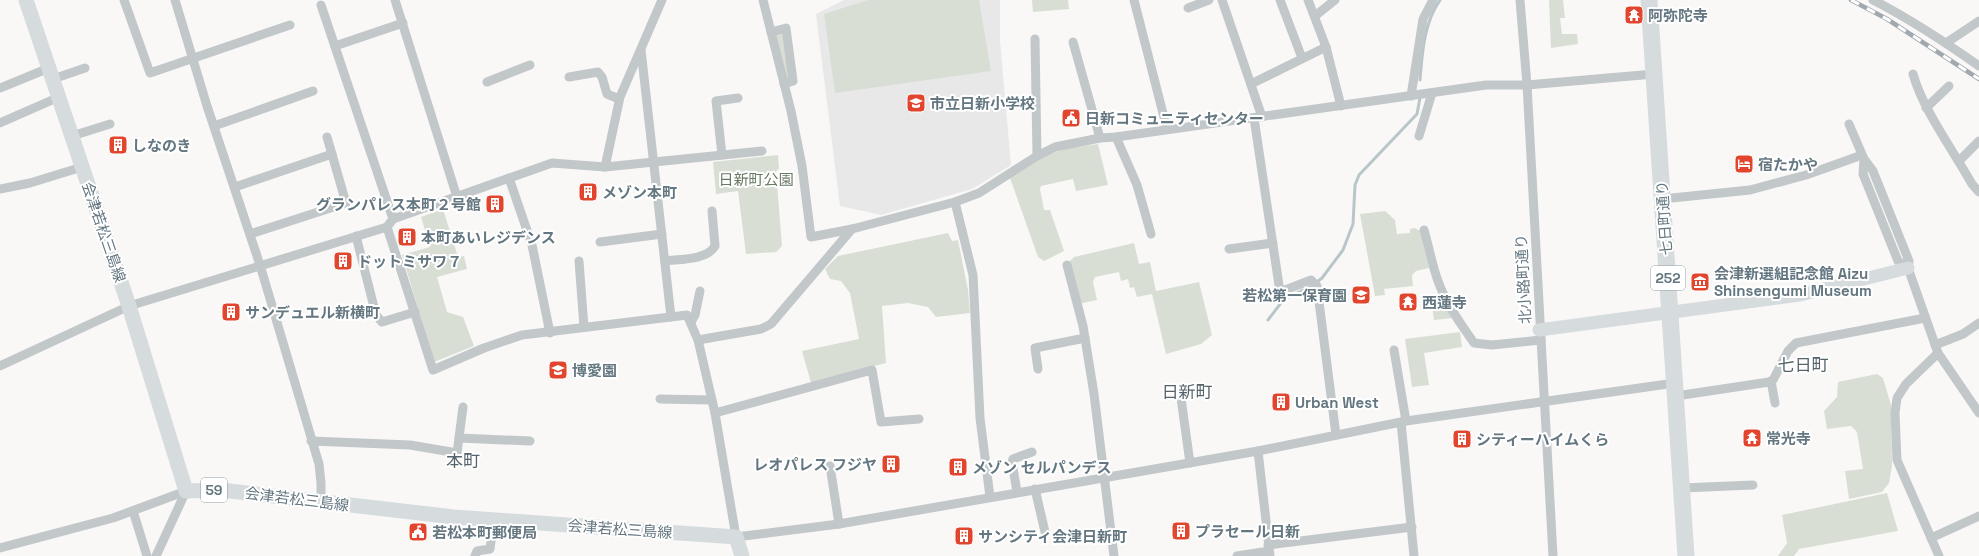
<svg xmlns="http://www.w3.org/2000/svg" width="1979" height="556" font-family="'Space Grotesk','Noto Sans JP',sans-serif">
	<rect width="100%" height="100%" fill="#f9f8f6"/>
	<!-- built -->
	<path fill="#e7e8e7" d="M844,0H1000V41L1011,165L972,189L881,215L840,206L816,14Z"/>
	<!-- green -->
	<g fill="#d9ded5">
		<path d="M868,0H979L991,71L835,93L824,14Z"/>
		<path d="M1032,0H1068L1069,9L1033,12Z"/>
		<path d="M1549,0H1563L1565,18H1560L1562,34H1577L1578,44L1551,48Z"/>
		<path d="M785,30L791,79L786,81L773,33Z"/>
		<path d="M1098,144L1108,185L1076,191L1073,179L1041,186L1040,189L1044,210H1050L1064,251L1044,261L1038,257L1010,178L1046,155L1065,149Z"/>
		<path d="M778,155L779,169L776,171L782,246L776,252L746,254L738,191L716,194L713,162Z"/>
		<path d="M443,209L458,257L464,256L467,269L437,277L447,312L463,317L474,346L434,362L402,255L430,247L421,217Z"/>
		<path d="M1385,211L1395,220L1397,234L1410,233V229L1415,228L1420,231L1429,268L1416,271L1412,275L1413,286L1384,289L1385,295L1375,296L1360,214Z"/>
		<path d="M948,233L952,241L958,240L968,290L970,313L936,317L928,307L908,303L882,306L886,363L811,383L802,351L859,339L850,293L841,281L830,279L825,269L838,256Z"/>
		<path d="M1134,243L1139,264L1150,262L1156,291L1199,282L1212,335L1201,344L1166,354L1152,294L1137,297L1134,287L1130,288L1128,279L1121,281L1119,272L1095,277L1093,282L1097,300L1079,304L1069,262L1074,257Z"/>
		<path d="M1439,297L1452,317L1453,318L1434,320L1431,299Z"/>
		<path d="M1460,332L1462,347L1424,353L1429,385L1412,387L1405,339Z"/>
		<path d="M1877,374L1883,378L1891,405L1892,466L1889,483L1882,492L1849,499L1845,471L1863,469L1857,432L1851,426L1827,429L1824,411L1837,397L1838,382Z"/>
		<path d="M1887,493L1898,531L1799,549L1794,556H1778L1787,543L1782,515Z"/>
	</g>
	<g fill="none" stroke-linecap="round" stroke-linejoin="round">
		<!-- stream -->
		<g stroke="#b9c6c9" stroke-width="3">
			<path d="M1420,80C1422,54 1424,22 1440,0"/>
			<path d="M1268,320L1284,299L1312,286L1322,278L1343,250L1353,224L1355,185L1359,175L1417,114L1420,98"/>
		</g>
		<!-- street -->
		<g stroke="#c2c7ca" stroke-width="9">
			<path d="M124,0L150,73L290,25"/>
			<path d="M175,0L207,106L260,265L319,464L321,483V503"/>
			<path d="M395,0L457,197"/>
			<path d="M763,0L791,111L802,166L811,237L852,229"/>
			<path d="M1134,0L1167,129"/>
			<path d="M1222,0L1262,117"/>
			<path d="M1280,0L1302,58"/>
			<path d="M1520,0L1527,85L1553,556"/>
			<path d="M1873,0C1910,19 1945,42 1979,66"/>
			<path d="M321,5L393,219"/>
			<path d="M1188,8L1209,0"/>
			<path d="M1315,16L1335,0"/>
			<path d="M771,32L786,28L793,81L784,84"/>
			<path d="M1035,39L1037,156"/>
			<path d="M1073,42L1100,138"/>
			<path d="M1946,43L1979,21"/>
			<path d="M335,46L403,23"/>
			<path d="M1326,47L1341,106"/>
			<path d="M641,50L671,317"/>
			<path d="M1913,74C1923,110 1953,150 1972,184L1979,192"/>
			<path d="M569,77L598,72L602,77L607,94L619,99"/>
			<path d="M53,79L85,68"/>
			<path d="M487,82L530,65"/>
			<path d="M1251,84L1326,47L1308,0"/>
			<path d="M0,88L49,68"/>
			<path d="M1411,96L1423,19L1433,0"/>
			<path d="M1926,108L1949,86"/>
			<path d="M1254,118L1280,292L1311,280L1317,286L1336,435"/>
			<path d="M0,123L59,97"/>
			<path d="M1849,124L1864,159L1863,174L1898,261L1908,268L1938,353L1979,413"/>
			<path d="M214,126L313,91"/>
			<path d="M72,136L110,124"/>
			<path d="M1419,136L1432,93"/>
			<path d="M1116,137L1137,185L1151,234"/>
			<path d="M722,155L716,101L738,98"/>
			<path d="M1864,159L1873,171L1909,261L1908,268"/>
			<path d="M1959,161L1979,141"/>
			<path d="M605,167L620,97L662,0"/>
			<path d="M509,178L532,245L550,333"/>
			<path d="M235,187L332,154"/>
			<path d="M0,189L30,183L82,167"/>
			<path d="M1662,199L1750,190L1806,175L1862,155"/>
			<path d="M955,202L973,275L980,418L990,497"/>
			<path d="M387,227L433,370L484,348L522,335L687,315L698,340L715,413L736,537L839,524L1258,451L1406,421L1675,383"/>
			<path d="M1424,230C1429,247 1432,265 1438,281C1446,304 1461,324 1474,343L1492,345L1541,340"/>
			<path d="M250,234L346,203L327,137"/>
			<path d="M356,236L376,315L382,322L415,312"/>
			<path d="M600,242L662,234"/>
			<path d="M1229,249L1273,243"/>
			<path d="M579,261L584,327"/>
			<path d="M665,261C681,259 707,260 715,246L712,211"/>
			<path d="M1067,265L1083,326L1094,394L1114,556"/>
			<path d="M691,322L695,315L700,291"/>
			<path d="M698,340L761,329L771,324L852,229L955,202L979,193L1037,156L1055,147L1100,138L1116,137L1486,85H1527L1654,74"/>
			<path d="M1935,345L1963,334L1979,323"/>
			<path d="M1394,350L1406,421"/>
			<path d="M1938,353L1906,384L1897,398L1895,413L1897,460L1939,556"/>
			<path d="M0,366L129,306L387,227L393,219L552,163L605,167L762,151"/>
			<path d="M1038,369L1035,348L1085,338"/>
			<path d="M1771,381L1775,403"/>
			<path d="M1180,391L1190,463"/>
			<path d="M1676,396L1769,382L1773,380L1788,351L1796,343L1925,318"/>
			<path d="M660,399L712,400"/>
			<path d="M715,413L872,370L881,422L919,419"/>
			<path d="M1401,422L1414,556"/>
			<path d="M459,438L530,441"/>
			<path d="M311,441L410,445L457,453L463,407"/>
			<path d="M1258,451L1270,556"/>
			<path d="M830,466L839,524"/>
			<path d="M1682,488L1753,485"/>
			<path d="M1035,489L1045,532"/>
			<path d="M1017,492L1012,462L1013,459L1032,452"/>
			<path d="M133,511L147,556"/>
			<path d="M1931,538L1979,516"/>
			<path d="M1268,545L1412,527"/>
			<path d="M0,548L113,518L186,491"/>
			<path d="M156,556L186,491"/>
			<path d="M475,556L477,551L490,549L494,520"/>
			<path d="M1237,556L1269,551"/>
		</g>
		<!-- secondary -->
		<path stroke="#d6dbde" stroke-width="13" d="M1539,330L1800,295L1908,268"/>
		<!-- primary -->
		<path stroke="#d6dbde" stroke-width="15" d="M26,0L129,306L186,491L221,490L454,517L736,537L742,556"/>
		<!-- highway -->
		<path stroke="#d6dbde" stroke-width="17" d="M1649,0L1686,556"/>
		<defs>
			<path id="rail" d="M1851,0L1887,19L1979,79"/>
		</defs>
		<!-- rail casing -->
		<use href="#rail" stroke="#a1a9ae" stroke-width="4.5"/>
		<!-- rail -->
		<use href="#rail" stroke="#fff" stroke-width="3" stroke-dasharray="9" stroke-linecap="butt"/>
	</g>
	<!-- icons -->
	<defs>
		<symbol id="temple-square" viewBox="-11 -11 22 22"><rect x="-9" y="-9" width="18" height="18" rx="4" fill="#e1452e" stroke="#fff"/><path d="M0-6L5-2H3V0L6.5 2.5H4V6H1.5V3h-3V6H-4V2.5H-6.5L-3 0V-2H-5Z" fill="#fff"/></symbol>
		<symbol id="school-square" viewBox="-11 -11 22 22"><rect x="-9" y="-9" width="18" height="18" rx="4" fill="#e1452e" stroke="#fff"/><path d="M0-5L7-2L0 1L-7-2ZM-4 1L0 2.5L4 1V4Q0 6-4 4Z" fill="#fff"/></symbol>
		<symbol id="civic-square" viewBox="-11 -11 22 22"><rect x="-9" y="-9" width="18" height="18" rx="4" fill="#e1452e" stroke="#fff"/><path d="M-.6-6.5H3V-4.5H.6V-3L4-1V1h2V6H-6V1h2V-1L-.6-3ZM-1.2 2.5V6h2.4V2.5Z" fill="#fff"/></symbol>
		<symbol id="building-square" viewBox="-11 -11 22 22"><rect x="-9" y="-9" width="18" height="18" rx="4" fill="#e1452e" stroke="#fff"/><path d="M-4-6H4V6H1V3H-1V6H-4ZM-2.5-4.3h1.7v1.8h-1.7ZM.8-4.3h1.7v1.8H.8ZM-2.5-1h1.7V.8h-1.7ZM.8-1h1.7V.8H.8Z" fill="#fff"/></symbol>
		<symbol id="hotel-square" viewBox="-11 -11 22 22"><rect x="-9" y="-9" width="18" height="18" rx="4" fill="#e1452e" stroke="#fff"/><path d="M-6-4.5h1.5V1H6V5H4.5V3h-9V5H-6ZM-4 0a1.8 1.8 0 1 1 3.6 0ZM.5 0V-2.5h3Q6-2.5 6 0Z" fill="#fff"/></symbol>
		<symbol id="museum-square" viewBox="-11 -11 22 22"><rect x="-9" y="-9" width="18" height="18" rx="4" fill="#e1452e" stroke="#fff"/><path d="M0-6L6-3V-2H-6V-3ZM-5-1h2V3h-2ZM-1-1h2V3h-2ZM3-1h2V3H3ZM-6 4H6V6H-6Z" fill="#fff"/></symbol>
	</defs>
	<g fill-rule="evenodd">
		<use href="#temple-square" x="1623" y="4" width="22" height="22"/>
		<use href="#school-square" x="905" y="92" width="22" height="22"/>
		<use href="#civic-square" x="1060" y="107" width="22" height="22"/>
		<use href="#building-square" x="107" y="134" width="22" height="22"/>
		<use href="#hotel-square" x="1733" y="153" width="22" height="22"/>
		<use href="#building-square" x="577" y="181" width="22" height="22"/>
		<use href="#building-square" x="484" y="193" width="22" height="22"/>
		<use href="#building-square" x="396" y="226" width="22" height="22"/>
		<use href="#building-square" x="332" y="250" width="22" height="22"/>
		<use href="#museum-square" x="1689" y="271" width="22" height="22"/>
		<use href="#school-square" x="1350" y="284" width="22" height="22"/>
		<use href="#temple-square" x="1397" y="291" width="22" height="22"/>
		<use href="#building-square" x="220" y="301" width="22" height="22"/>
		<use href="#school-square" x="547" y="359" width="22" height="22"/>
		<use href="#building-square" x="1270" y="391" width="22" height="22"/>
		<use href="#temple-square" x="1741" y="427" width="22" height="22"/>
		<use href="#building-square" x="1451" y="428" width="22" height="22"/>
		<use href="#building-square" x="880" y="453" width="22" height="22"/>
		<use href="#building-square" x="947" y="456" width="22" height="22"/>
		<use href="#building-square" x="1170" y="520" width="22" height="22"/>
		<use href="#civic-square" x="407" y="521" width="22" height="22"/>
		<use href="#building-square" x="953" y="525" width="22" height="22"/>
	</g>
	<g text-anchor="middle" dominant-baseline="central" stroke-width="4" stroke-linejoin="round" paint-order="stroke">
		<!-- shield labels -->
		<g fill="#fff" stroke="#92a0a7" stroke-width="1">
			<rect x="1651" y="266" width="34" height="24" rx="3"/>
			<rect x="201" y="478" width="26" height="24" rx="3"/>
		</g>
		<g font-size="14" font-weight="bold" fill="#647781">
			<text x="1668" y="278">252</text>
			<text x="214" y="490">59</text>
		</g>
		<!-- poi labels -->
		<g font-size="15" font-weight="bold" fill="#647781" stroke="#fff" text-anchor="start">
			<text x="1648" y="15">阿弥陀寺</text>
			<text x="930" y="103">市立日新小学校</text>
			<text x="1085" y="118">日新コミュニティセンター</text>
			<text x="132" y="145">しなのき</text>
			<text x="1758" y="164">宿たかや</text>
			<text x="602" y="192">メゾン本町</text>
			<text x="481" y="204" text-anchor="end">グランパレス本町２号館</text>
			<text x="421" y="237">本町あいレジデンス</text>
			<text x="357" y="261">ドットミサワ７</text>
			<text x="1714" y="273">会津新選組記念館 Aizu<tspan x="1714" dy="17">Shinsengumi Museum</tspan></text>
			<text x="1347" y="295" text-anchor="end">若松第一保育園</text>
			<text x="1422" y="302">西蓮寺</text>
			<text x="245" y="312">サンデュエル新横町</text>
			<text x="572" y="370">博愛園</text>
			<text x="1295" y="402">Urban West</text>
			<text x="1766" y="438">常光寺</text>
			<text x="1476" y="439">シティーハイムくら</text>
			<text x="877" y="464" text-anchor="end">レオパレス フジヤ</text>
			<text x="972" y="467">メゾン セルパンデス</text>
			<text x="1195" y="531">プラセール日新</text>
			<text x="432" y="532">若松本町郵便局</text>
			<text x="978" y="536">サンシティ会津日新町</text>
		</g>
		<!-- park labels -->
		<g font-size="15" fill="#697963" stroke="#fff">
			<text x="756" y="179">日新町公園</text>
		</g>
		<!-- street labels -->
		<g font-size="15" fill="#647781" stroke="#fff">
			<text transform="translate(1664 218) rotate(-94)">七日町通り</text>
			<text transform="translate(104 232) rotate(71)">会津若松三島線</text>
			<text transform="translate(1523 279) rotate(-93)">北小路町通り</text>
			<text transform="translate(297 499) rotate(7)">会津若松三島線</text>
			<text transform="translate(620 529) rotate(4)">会津若松三島線</text>
		</g>
		<!-- quarter labels -->
		<g font-size="17" fill="#56646c" stroke="#fff">
			<text x="1803" y="365">七日町</text>
			<text x="1187" y="392">日新町</text>
			<text x="463" y="461">本町</text>
		</g>
	</g>
</svg>
